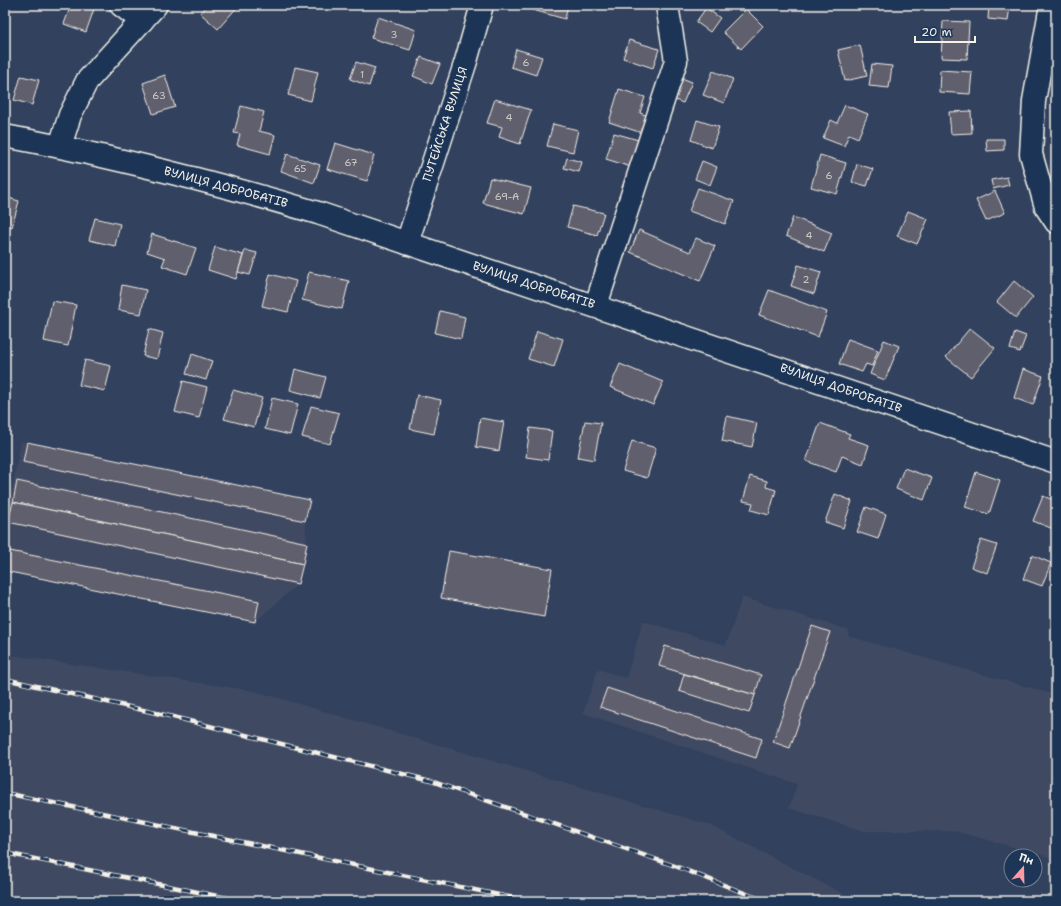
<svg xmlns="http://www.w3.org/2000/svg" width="1061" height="906" font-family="'Shantell Sans',sans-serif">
	<rect width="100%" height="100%" fill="#31415e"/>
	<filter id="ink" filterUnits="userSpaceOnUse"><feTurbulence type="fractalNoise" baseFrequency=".025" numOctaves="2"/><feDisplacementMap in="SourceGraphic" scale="8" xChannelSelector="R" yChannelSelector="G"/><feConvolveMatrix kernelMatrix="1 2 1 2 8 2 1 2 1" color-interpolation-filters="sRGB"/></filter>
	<g filter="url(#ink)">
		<!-- built -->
		<g fill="#3f4a62">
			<path d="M21,441L310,500L305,521L307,543L298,584L255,622L5,571V525Z"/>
			<path d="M742,597L849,630L848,636L1056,695V859L955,831H864L789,808L797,784L583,713L598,669L626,678L643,621L726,645Z"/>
			<path d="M5,654L255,691L710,825L857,901H5Z"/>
		</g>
		<!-- building -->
		<g fill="#615e6d" stroke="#f4f1e8">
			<path d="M71,5H82L94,9L86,32L64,24Z"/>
			<path d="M207,5H239L218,29L200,13Z"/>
			<path d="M530,5H568L565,19L529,9Z"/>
			<path d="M989,5H1010L1008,21L988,19Z"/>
			<path d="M706,8L720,18L710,32L696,22Z"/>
			<path d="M746,9L763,26L741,49L723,32Z"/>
			<path d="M378,17L416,30L410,50L371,38Z"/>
			<path d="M943,21L969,22L967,59L941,58Z"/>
			<path d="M629,40L659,49L653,68L623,58Z"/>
			<path d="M860,45L867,76L845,81L838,50Z"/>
			<path d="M516,49L542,57L536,75L511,67Z"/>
			<path d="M421,57L440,64L432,84L413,76Z"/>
			<path d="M356,62L375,68L369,86L350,79Z"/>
			<path d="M872,64L892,66L889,88L869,86Z"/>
			<path d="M295,67L318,72L311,101L288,95Z"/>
			<path d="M940,70L972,72L970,94L939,92Z"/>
			<path d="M713,71L733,79L724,103L703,95Z"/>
			<path d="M165,75L175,107L153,114L143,83Z"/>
			<path d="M21,76L39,80L32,105L14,100Z"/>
			<path d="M679,77L692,82L683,103L670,98Z"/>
			<path d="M619,89L645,97L640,113L648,116L642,133L609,122Z"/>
			<path d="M495,99L531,110L520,144L499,137L502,127L487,123Z"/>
			<path d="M845,105L868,114L858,138L849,134L844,146L823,138L831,120L837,123Z"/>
			<path d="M241,106L264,112L259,131L275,135L270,154L237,145L240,134L234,133Z"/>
			<path d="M971,111L972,133L951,134L949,112Z"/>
			<path d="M697,120L719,127L712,148L691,140Z"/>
			<path d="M553,124L578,130L573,152L547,146Z"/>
			<path d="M614,133L642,141L634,168L606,159Z"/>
			<path d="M986,139H1004V150L987,151Z"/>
			<path d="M335,143L374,155L367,181L327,169Z"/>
			<path d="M287,154L320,165L314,183L281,171Z"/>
			<path d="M820,155L846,163L837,194L811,187Z"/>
			<path d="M567,158L582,162L579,172L564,168Z"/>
			<path d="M702,161L717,167L710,185L695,179Z"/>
			<path d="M857,164L873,169L867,186L852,182Z"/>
			<path d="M1007,177L1009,185L993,189L991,180Z"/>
			<path d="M490,178L531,188L524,214L483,203Z"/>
			<path d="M698,188L734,201L725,224L689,211Z"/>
			<path d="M995,191L1005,213L986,221L976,200Z"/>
			<path d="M5,197L19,201L12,227L5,225Z"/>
			<path d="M573,206L604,213L597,235L567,227Z"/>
			<path d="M908,211L928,219L917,244L897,236Z"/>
			<path d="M793,217L832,233L824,252L786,236Z"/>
			<path d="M95,218L120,224L115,246L89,240Z"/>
			<path d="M639,230L690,252L696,238L715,246L700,281L630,252Z"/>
			<path d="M152,234L196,248L187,274L162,266L165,258L147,252Z"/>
			<path d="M215,247L243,255L236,279L208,270Z"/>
			<path d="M245,250L257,253L250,275L238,272Z"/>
			<path d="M798,265L821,272L814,294L791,286Z"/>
			<path d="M309,272L349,281L342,309L302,300Z"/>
			<path d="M270,274L296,281L288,312L262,306Z"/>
			<path d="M1014,281L1033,297L1016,318L997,302Z"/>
			<path d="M122,285L146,290L141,314L118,310Z"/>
			<path d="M769,290L827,312L818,337L759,315Z"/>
			<path d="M52,301L76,305L68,346L44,341Z"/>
			<path d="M440,311L465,317L461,339L435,333Z"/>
			<path d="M970,328L995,348L971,377L946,357Z"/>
			<path d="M149,329L163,333L157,359L143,356Z"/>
			<path d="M537,331L563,339L554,367L528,359Z"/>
			<path d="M1015,332L1026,336L1020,352L1010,349Z"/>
			<path d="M848,339L878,350L872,366L866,364L862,372L839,364Z"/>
			<path d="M884,340L899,346L885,380L870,374Z"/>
			<path d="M192,354L212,361L206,380L186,374Z"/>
			<path d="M85,360L111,366L105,391L79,385Z"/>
			<path d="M620,364L663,382L653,405L610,387Z"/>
			<path d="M295,369L326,377L320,398L290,390Z"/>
			<path d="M1023,369L1043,376L1033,405L1014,398Z"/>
			<path d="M183,381L207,387L199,418L175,412Z"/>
			<path d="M233,390L262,398L254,427L224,419Z"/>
			<path d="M417,395L441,400L434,434L410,429Z"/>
			<path d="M272,398L298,404L290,435L265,429Z"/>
			<path d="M311,406L339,413L330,444L302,437Z"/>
			<path d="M727,416L757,423L752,447L722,441Z"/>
			<path d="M480,418L504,422L499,451L476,447Z"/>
			<path d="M585,421L601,423L594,460L578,457Z"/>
			<path d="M820,423L850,434L848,438L869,445L863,464L842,456L836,472L806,461Z"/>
			<path d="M530,428L552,431L548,460L526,457Z"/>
			<path d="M632,441L656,448L647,478L623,471Z"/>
			<path d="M27,442L310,500L305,521L23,462Z"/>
			<path d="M904,468L932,478L924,500L896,489Z"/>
			<path d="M976,472L1000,480L989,514L965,507Z"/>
			<path d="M750,476L767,481L766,487L776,490L769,515L751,510L753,503L743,501Z"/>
			<path d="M17,481L307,543L303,564L13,502Z"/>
			<path d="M835,494L852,501L843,528L825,522Z"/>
			<path d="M1043,496L1056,501V530L1033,521Z"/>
			<path d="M13,502L303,564L298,584L8,522Z"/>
			<path d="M866,507L886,514L878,539L857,532Z"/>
			<path d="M981,540L997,545L987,573L971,567Z"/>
			<path d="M5,550L259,601L255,622L5,571Z"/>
			<path d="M449,551L552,569L544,617L441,598Z"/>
			<path d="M1032,555L1051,563L1042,586L1023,579Z"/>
			<path d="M812,626L830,632L790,748L773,742Z"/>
			<path d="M665,646L761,675L755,695L659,666Z"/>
			<path d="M684,674L755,695L749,713L679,691Z"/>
			<path d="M607,688L762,739L756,758L600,707Z"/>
		</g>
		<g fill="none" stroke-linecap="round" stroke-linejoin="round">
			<defs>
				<g id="street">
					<path d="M121,5L142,21"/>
					<path d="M1051,5L1034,101L1031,154L1046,207L1056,222"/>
					<path d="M60,146L70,115L87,81L156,5"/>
					<path d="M407,243L466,61L482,5"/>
					<path d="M596,305L676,61L667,5"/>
				</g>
				<path id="secondary" d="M5,136C111,156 214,182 318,213L1056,462"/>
			</defs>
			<!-- street casing -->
			<use href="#street" stroke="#f4f1e8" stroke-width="25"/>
			<!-- secondary casing -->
			<use href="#secondary" stroke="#f4f1e8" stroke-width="25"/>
			<!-- street -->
			<use href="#street" stroke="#1d3557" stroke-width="22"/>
			<!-- secondary -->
			<use href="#secondary" stroke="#1d3557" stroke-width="22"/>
			<defs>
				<g id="rail">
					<path d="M5,679L165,715L431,781L675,866L765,901"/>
					<path d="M5,793L528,901"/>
					<path d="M5,853L242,901"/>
				</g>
			</defs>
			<!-- rail casing -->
			<use href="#rail" stroke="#f4f1e8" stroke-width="4.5"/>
			<!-- rail -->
			<use href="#rail" stroke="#1d3557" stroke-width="3" stroke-dasharray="9" stroke-linecap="butt"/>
		</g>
	</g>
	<g text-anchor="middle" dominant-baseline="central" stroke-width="4" stroke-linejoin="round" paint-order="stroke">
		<!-- number labels -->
		<g font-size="10" fill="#cfccc9">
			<text x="394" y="34">3</text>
			<text x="526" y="62">6</text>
			<text x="362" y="74">1</text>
			<text x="159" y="95">63</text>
			<text x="509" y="117">4</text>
			<text x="351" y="162">67</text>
			<text x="300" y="168">65</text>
			<text x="829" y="175">6</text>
			<text x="507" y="196">69-А</text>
			<text x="809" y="235">4</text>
			<text x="806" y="279">2</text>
		</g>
		<!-- street labels -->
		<g font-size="12" fill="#f4f1e8" stroke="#1d3557">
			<text transform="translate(445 124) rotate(-72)">ПУТЕЙСЬКА ВУЛИЦЯ</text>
			<text transform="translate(226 187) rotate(15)">ВУЛИЦЯ ДОБРОБАТІВ</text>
			<text transform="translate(534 285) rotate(18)">ВУЛИЦЯ ДОБРОБАТІВ</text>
			<text transform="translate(841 388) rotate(19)">ВУЛИЦЯ ДОБРОБАТІВ</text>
		</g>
	</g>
	<!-- margin -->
	<rect width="1061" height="906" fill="none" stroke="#1d3557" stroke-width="20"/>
	<rect x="10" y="10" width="1041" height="886" fill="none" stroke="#f4f1e8" stroke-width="1.5" filter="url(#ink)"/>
	<!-- north arrow -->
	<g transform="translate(1023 868) rotate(20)"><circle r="19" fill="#1d3557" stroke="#738091"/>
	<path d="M0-3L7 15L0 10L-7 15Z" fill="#ff9aa2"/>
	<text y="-6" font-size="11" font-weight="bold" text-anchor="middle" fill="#f4f1e8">Пн</text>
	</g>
	<!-- scale -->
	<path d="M915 36v6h60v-6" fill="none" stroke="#f4f1e8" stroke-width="2"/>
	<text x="921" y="36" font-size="12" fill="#f4f1e8" stroke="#1d3557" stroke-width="3" paint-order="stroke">20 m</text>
</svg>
